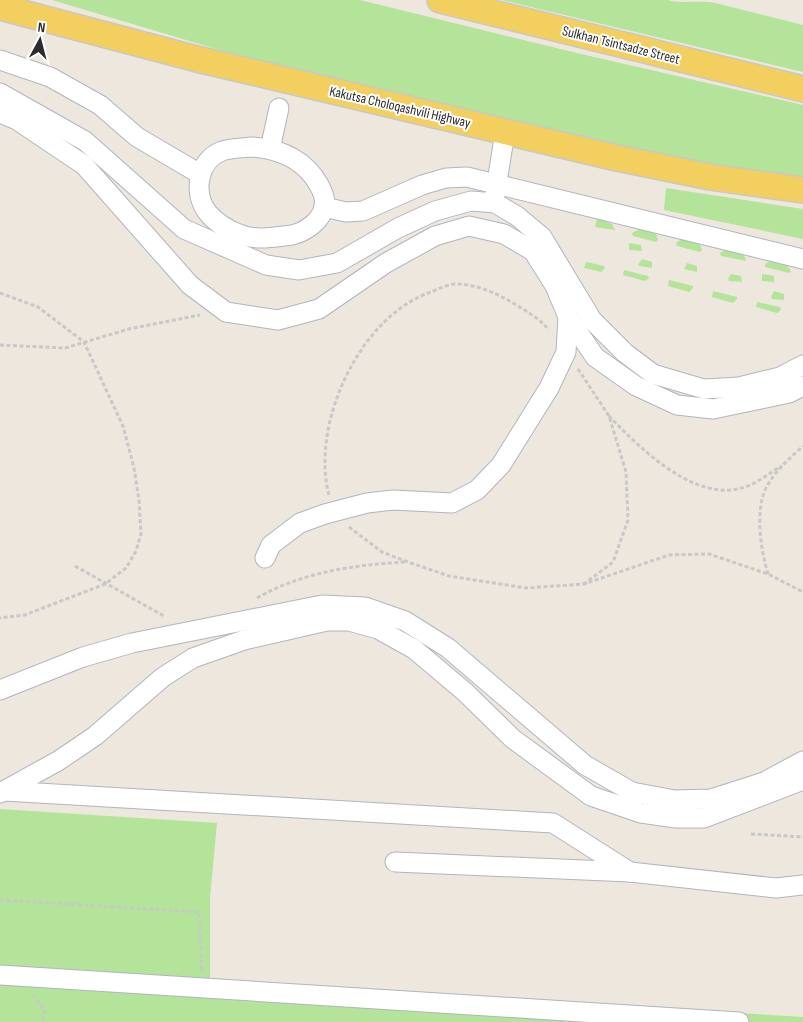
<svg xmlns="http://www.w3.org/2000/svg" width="803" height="1022" font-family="'Sofia Sans Condensed',sans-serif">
	<rect width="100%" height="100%" fill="#ede7de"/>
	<!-- green -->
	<g fill="#b4e49a">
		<path d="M52,0H360L577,53L803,105V177L747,171L667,158L243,57Z"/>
		<path d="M502,0H668C678,4 701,0 715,3L803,25V72Z"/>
		<path d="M666,188L803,209V239L664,210Z"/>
		<path d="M597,218L612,224L615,230L595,227Z"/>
		<path d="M639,229L656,234L658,240L656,242L633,236L632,233Z"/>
		<path d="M683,238L700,244L702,250L700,252L677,246L676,243Z"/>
		<path d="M629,243L641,245L642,251L629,250Z"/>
		<path d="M727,249L744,255L746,261L721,256L720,253Z"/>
		<path d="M642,259L652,262V268L640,266L638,265Z"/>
		<path d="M772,260L785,263L791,271L789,273L765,267V264Z"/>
		<path d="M586,262L604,266L605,268L601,272L584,268Z"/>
		<path d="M687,263L697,266V272L684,269Z"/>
		<path d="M624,270L648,276L649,278L645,281L623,275Z"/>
		<path d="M731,274L741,276L742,282L729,281L728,279Z"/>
		<path d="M762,274L774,276V282L762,281Z"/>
		<path d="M669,280L693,286V288L689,292L668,286Z"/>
		<path d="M713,291L737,297V299L733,303L712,297Z"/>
		<path d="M774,291L784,294V300L772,299L771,297Z"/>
		<path d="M757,302L780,307L781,310L777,313L756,307Z"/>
		<path d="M0,809L217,823L210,898V980L803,1017V1022H0Z"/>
	</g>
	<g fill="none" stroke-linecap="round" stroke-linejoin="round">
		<defs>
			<g id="minor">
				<path d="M0,60L50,77L100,105L137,137L200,174"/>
				<path d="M0,93L85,141L184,229L266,265L299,270L337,263L398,228L435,211L471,201L495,203L517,216L542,237L592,320L625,353L653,374L704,389L739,387L780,377L803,365"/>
				<path d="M0,113L17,120L84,165L190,285L226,312L278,320L319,309L386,263L435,236L469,226L504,234L533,251L555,286L568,317L595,357L636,386L677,405L713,409L789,393L803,386"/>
				<path d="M252,147C280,149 305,160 319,185C322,191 326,198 324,206C322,221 305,232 292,235C274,237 256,241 239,234C228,230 215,222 208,213C192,193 198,160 222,151C232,148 242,148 252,147Z"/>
				<path d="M270,149L279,108"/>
				<path d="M495,195L505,132"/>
				<path d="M324,207L346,212L363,211L422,185L446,178L467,177L803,259"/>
				<path d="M265,558L271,545L300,523L325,514L367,503L393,500L452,503L477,490L501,465L549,388L566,352L568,317"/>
				<path d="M0,690L83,657L132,643L322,605L365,607L405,621L448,648L585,765L632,792L675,800L711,799L764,782L803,761"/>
				<path d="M4,791L553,823L630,872"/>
				<path d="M0,793L58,761L95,736L163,677L193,658L244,640L327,621H349L378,629L414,649L465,692L513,739L591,796L641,813L676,818H704L803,780"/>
				<path d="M395,862L630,872L776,888L803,885"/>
				<path d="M0,975L739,1022"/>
			</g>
			<g id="major">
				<path d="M440,0L803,89"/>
				<path d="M0,7L197,59L617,158L710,177L803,190"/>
			</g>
		</defs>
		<!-- minor casing -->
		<use href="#minor" stroke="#b2b4bf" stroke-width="21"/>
		<!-- major casing -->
		<use href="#major" stroke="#c8c8c8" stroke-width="28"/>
		<!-- path -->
		<g stroke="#c8c8c8" stroke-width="3" stroke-dasharray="4 2.5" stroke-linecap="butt">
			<path d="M0,293L38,307L84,342L123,426L134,468L139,500L141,534L136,551L126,568L105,584L25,615L0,618"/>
			<path d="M0,345L65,348L129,329L200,315"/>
			<path d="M578,369L609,416L626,472L628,520L613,562L584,584"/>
			<path d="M609,416C640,448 695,504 745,487C758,483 770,472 782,466"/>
			<path d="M329,495C310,424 360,316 431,292C438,289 449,284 456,284C476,284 496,293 513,303C526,311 539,318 549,330"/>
			<path d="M349,527L382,552L408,562L449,576L526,588L584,584L669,555L709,554L768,574L803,592"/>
			<path d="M75,566L164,616"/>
			<path d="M768,574C761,550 754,510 767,486C776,470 790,458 803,446"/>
			<path d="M257,598C302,572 354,565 405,562"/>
			<path d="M751,834L803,837"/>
			<path d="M0,900L199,912L202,970"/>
			<path d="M33,995L45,1011L42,1022"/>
		</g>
		<!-- minor -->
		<use href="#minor" stroke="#fff" stroke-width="19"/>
		<!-- major -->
		<use href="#major" stroke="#f2cf5e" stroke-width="25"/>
	</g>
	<g text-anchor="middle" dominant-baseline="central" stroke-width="4" stroke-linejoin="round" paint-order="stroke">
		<!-- street labels -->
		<g font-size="14" fill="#2c2c2c" stroke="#fff">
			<text transform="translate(621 45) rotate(14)">Sulkhan Tsintsadze Street</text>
			<text transform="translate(400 107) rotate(13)">Kakutsa Choloqashvili Highway</text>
		</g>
	</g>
	<!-- north arrow -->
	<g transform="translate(40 40) rotate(7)" stroke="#ffffff" stroke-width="4" paint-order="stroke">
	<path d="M0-4L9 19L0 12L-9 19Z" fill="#2c2c2c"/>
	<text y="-8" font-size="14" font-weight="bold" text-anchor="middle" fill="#2c2c2c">N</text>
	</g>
</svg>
